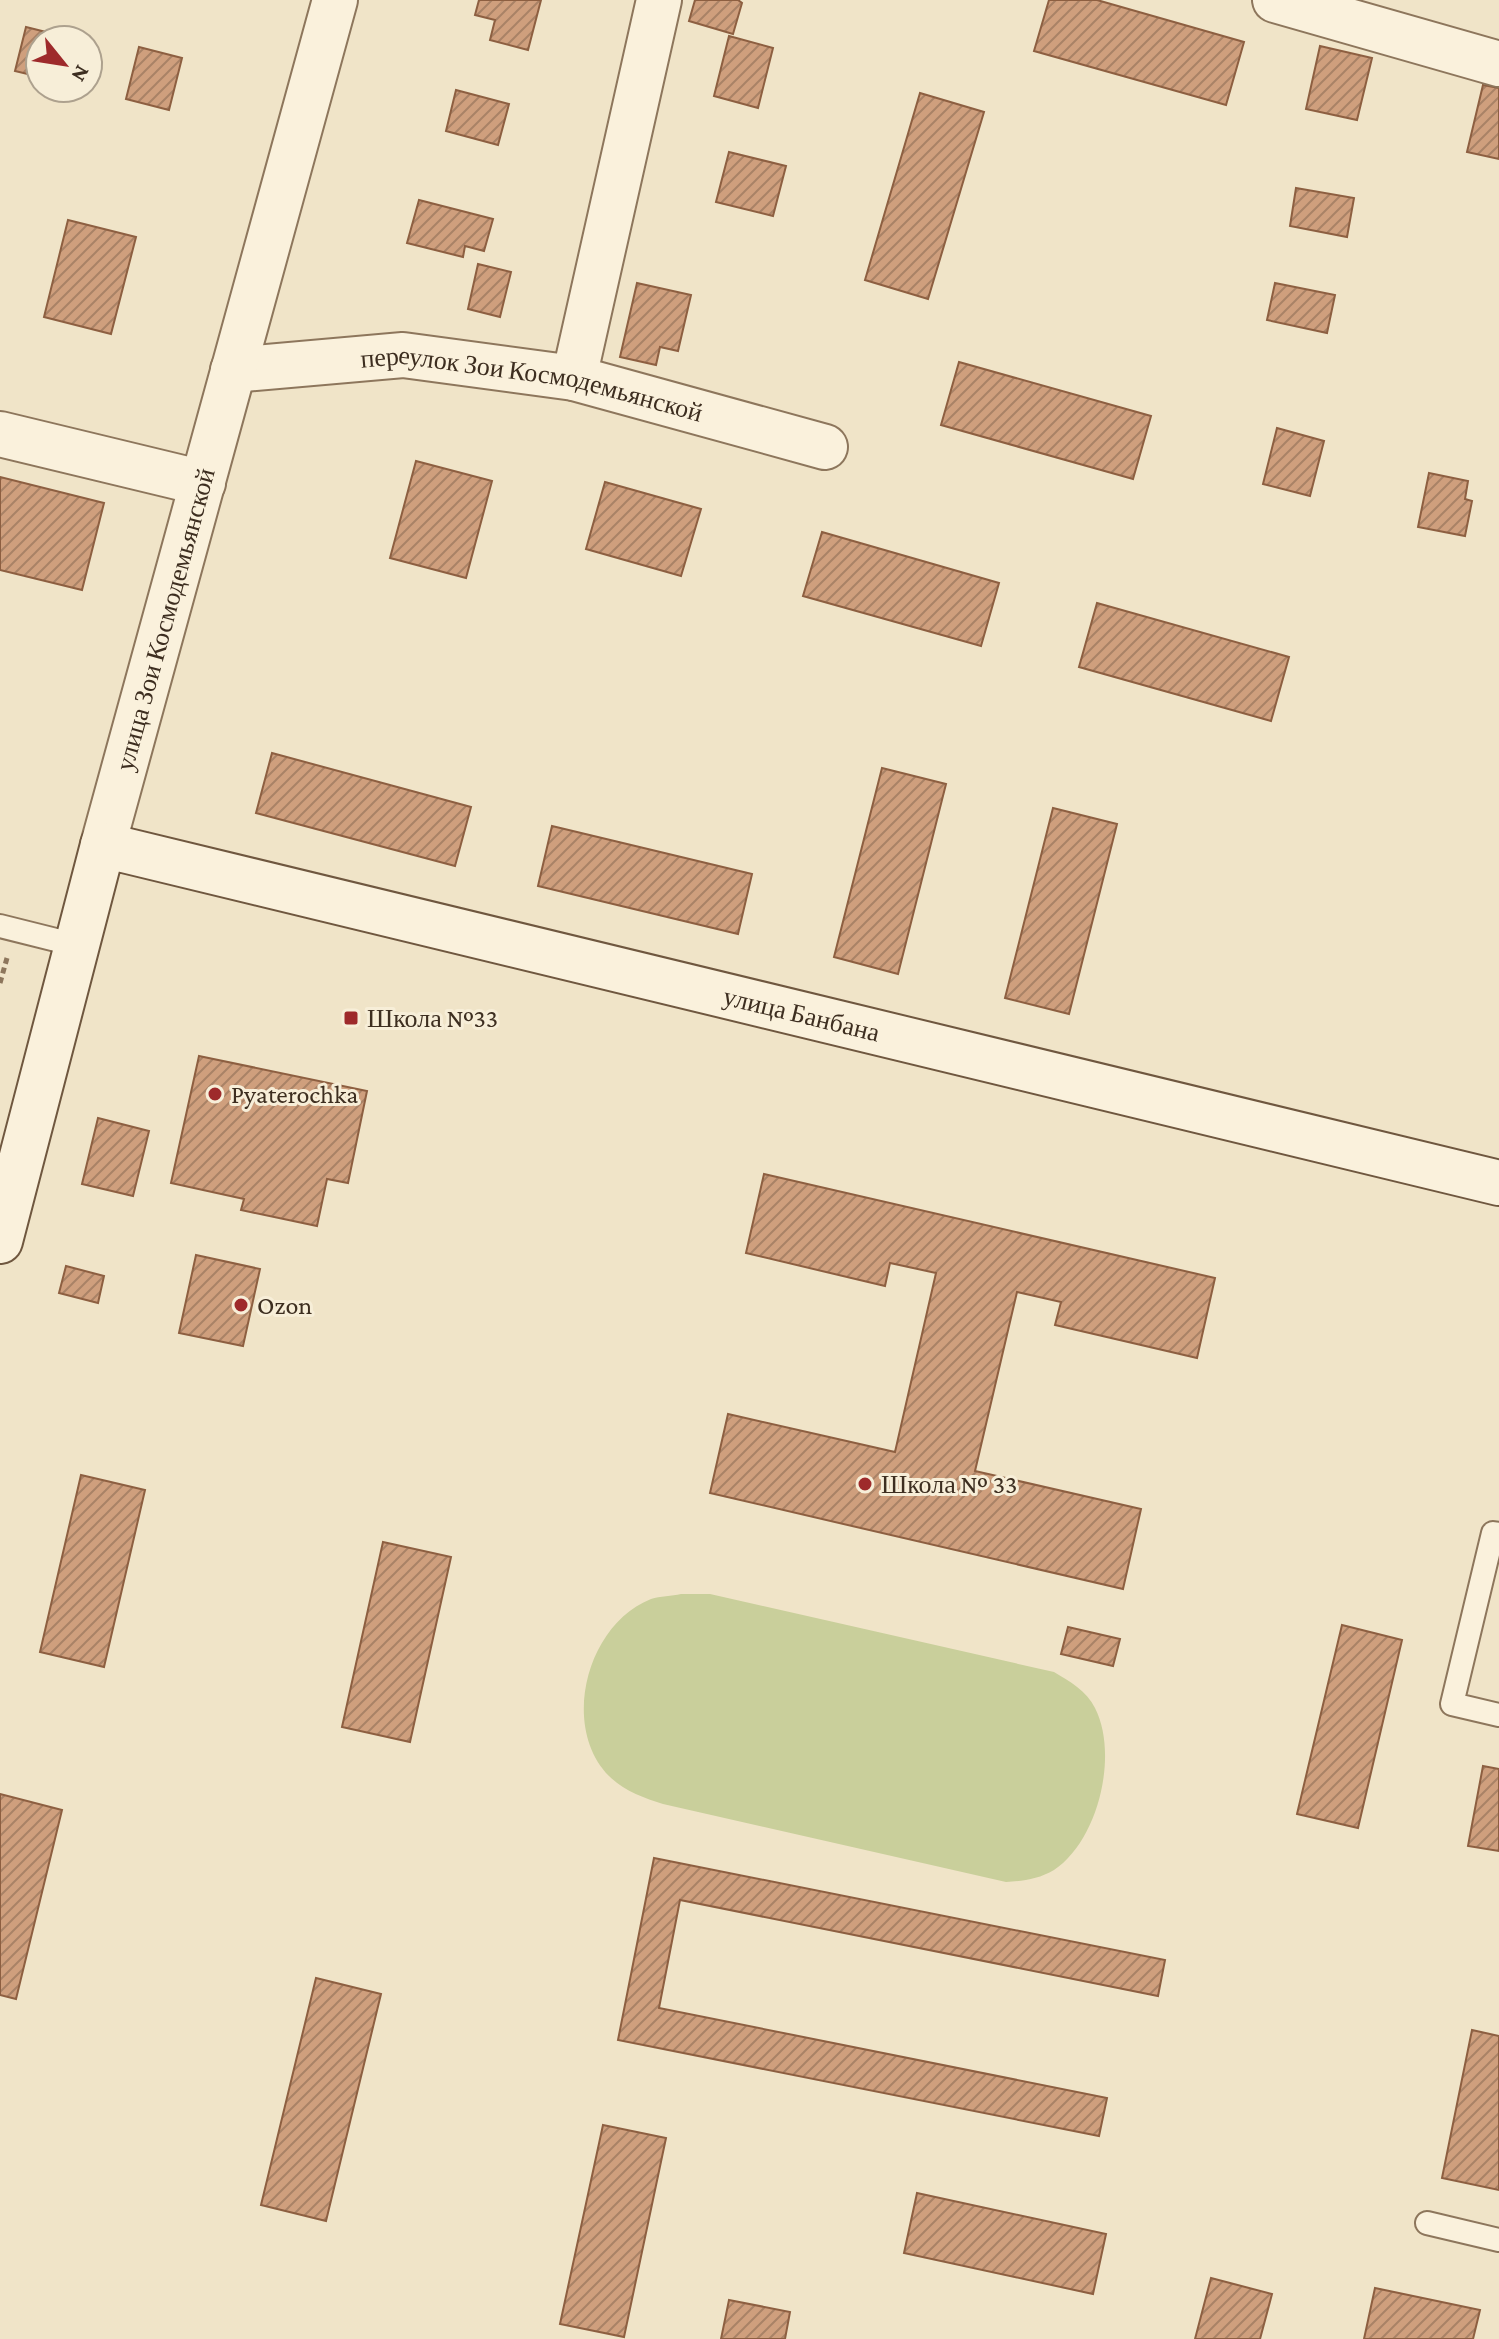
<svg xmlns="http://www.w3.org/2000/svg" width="1499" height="2339" font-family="'Crimson Pro',serif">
	<defs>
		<pattern id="building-hatch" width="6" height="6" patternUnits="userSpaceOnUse" patternTransform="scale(2)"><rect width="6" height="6" fill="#cf9f7d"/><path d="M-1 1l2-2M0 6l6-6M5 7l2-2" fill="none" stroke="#a98266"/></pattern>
	</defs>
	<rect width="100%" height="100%" fill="#f0e4c8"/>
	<!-- garden -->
	<path fill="#c9cf9b" d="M681,1594H710L1054,1672C1069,1681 1087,1691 1095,1708C1119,1755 1098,1841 1054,1870C1039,1879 1023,1881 1006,1882L663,1804C644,1798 624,1791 609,1776C560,1726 587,1624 651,1599C660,1596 672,1596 681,1594Z"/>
	<!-- building -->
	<g fill="url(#building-hatch)" stroke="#8d5f41" stroke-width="2">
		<path d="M479,0H541L528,50L490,40L495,20L475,15Z"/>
		<path d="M695,0H738L742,3L733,34L689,21Z"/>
		<path d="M1049,0H1097L1244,42L1226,105L1034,51Z"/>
		<path d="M26,27L66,37L65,40H40V77L15,71Z"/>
		<path d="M729,36L773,48L758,108L714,96Z"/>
		<path d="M1320,46L1372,58L1357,120L1306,109Z"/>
		<path d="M139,47L182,58L169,110L126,99Z"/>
		<path d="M1483,85L1499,88V159L1467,152Z"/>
		<path d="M456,90L509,104L498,145L446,131Z"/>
		<path d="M920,93L984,112L928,299L865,280Z"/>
		<path d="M729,152L786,166L773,216L716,202Z"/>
		<path d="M1296,188L1354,198L1347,237L1290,226Z"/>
		<path d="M419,200L493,219L484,251L465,246L463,257L407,243Z"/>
		<path d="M68,220L136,237L111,334L44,317Z"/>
		<path d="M478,264L511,272L500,317L468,309Z"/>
		<path d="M637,283L691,295L678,351L660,347L656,365L620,357Z"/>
		<path d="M1275,283L1335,295L1327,333L1267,320Z"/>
		<path d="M959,362L1151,416L1133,479L941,425Z"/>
		<path d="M1277,428L1324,441L1310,496L1263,484Z"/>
		<path d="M416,461L492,481L466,578L390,558Z"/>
		<path d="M1429,473L1468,481L1465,499L1472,501L1465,536L1418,527Z"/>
		<path d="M0,477L104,503L82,590L0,570Z"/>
		<path d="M605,482L701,509L681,576L586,549Z"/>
		<path d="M822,532L999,583L981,646L803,596Z"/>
		<path d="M1097,603L1289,657L1271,721L1079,667Z"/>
		<path d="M272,753L471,807L455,866L256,813Z"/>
		<path d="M882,768L946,784L898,974L834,957Z"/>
		<path d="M1053,808L1117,824L1069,1014L1005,998Z"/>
		<path d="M552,826L752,874L738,934L538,886Z"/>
		<path d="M199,1056L367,1091L348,1183L327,1179L317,1226L241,1210L244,1199L171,1183Z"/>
		<path d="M98,1118L149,1131L133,1196L82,1184Z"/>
		<path d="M764,1174L1215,1278L1197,1358L1055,1325L1061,1302L1017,1292L975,1471L1141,1509L1123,1589L710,1493L728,1414L895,1452L936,1273L890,1263L885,1286L746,1253Z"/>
		<path d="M196,1255L260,1269L243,1346L179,1333Z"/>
		<path d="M66,1266L104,1276L98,1303L59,1293Z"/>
		<path d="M81,1475L145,1490L104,1667L40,1652Z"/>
		<path d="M383,1542L451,1557L410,1742L342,1727Z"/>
		<path d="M1342,1625L1402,1640L1358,1828L1297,1814Z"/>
		<path d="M1068,1627L1120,1639L1113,1666L1061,1654Z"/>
		<path d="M1483,1766L1499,1769V1851L1468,1846Z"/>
		<path d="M0,1794L62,1810L16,1999L0,1995Z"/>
		<path d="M654,1858L1165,1960L1158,1996L680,1900L659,2008L1107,2098L1099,2136L618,2040Z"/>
		<path d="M316,1978L381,1994L326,2221L261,2205Z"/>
		<path d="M1472,2030L1499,2036V2190L1442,2178Z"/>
		<path d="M603,2125L666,2138L624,2337L560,2324Z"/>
		<path d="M917,2193L1106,2234L1093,2294L904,2253Z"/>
		<path d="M1211,2278L1272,2294L1260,2339H1195Z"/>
		<path d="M1375,2288L1480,2310L1473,2339H1364Z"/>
		<path d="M729,2300L790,2312L785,2339H721Z"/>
	</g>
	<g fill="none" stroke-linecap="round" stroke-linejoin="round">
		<defs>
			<g id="lane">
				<path d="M0,926L76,945"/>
				<path d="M1499,1534L1493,1533L1452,1704L1499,1715"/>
				<path d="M1427,2223L1499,2240"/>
			</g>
			<g id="street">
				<path d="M1275,0L1499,64"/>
				<path id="s1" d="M233,370L403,355L574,378L825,447"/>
				<path d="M574,378L659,0"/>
				<path d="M0,434L203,483"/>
				<path id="s2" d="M103,845L335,0"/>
			</g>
			<g id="secondary">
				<path id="s3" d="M0,1241L103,845L1499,1183"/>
			</g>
		</defs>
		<!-- lane casing -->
		<use href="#lane" stroke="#8d765c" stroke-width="26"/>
		<!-- street casing -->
		<use href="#street" stroke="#8d765c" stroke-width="48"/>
		<!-- secondary casing -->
		<use href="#secondary" stroke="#6f573f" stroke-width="48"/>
		<!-- path -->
		<path stroke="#8d765c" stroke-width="5" stroke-dasharray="6 4" stroke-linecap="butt" d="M0,983L7,958"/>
		<!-- lane -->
		<use href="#lane" stroke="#faf1dc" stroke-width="22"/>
		<!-- street -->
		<use href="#street" stroke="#faf1dc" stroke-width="44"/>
		<!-- secondary -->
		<use href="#secondary" stroke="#faf1dc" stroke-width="44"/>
	</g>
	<!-- markers -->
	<g fill="#9e2a2b" stroke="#f7eed8" stroke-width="3">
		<rect x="343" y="1010" width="16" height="16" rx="4"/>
		<circle cx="215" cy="1094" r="8"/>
		<circle cx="241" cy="1305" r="8"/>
		<circle cx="865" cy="1484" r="8"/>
	</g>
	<g text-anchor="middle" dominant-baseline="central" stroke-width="6" stroke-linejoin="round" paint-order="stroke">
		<!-- street labels -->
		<g font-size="26" fill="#3d2e20" stroke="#f7eed8">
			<text stroke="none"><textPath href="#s1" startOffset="302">переулок Зои Космодемьянской</textPath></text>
			<text stroke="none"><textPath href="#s2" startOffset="234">улица Зои Космодемьянской</textPath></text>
			<text stroke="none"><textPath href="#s3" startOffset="1128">улица Банбана</textPath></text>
		</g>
		<!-- poi labels -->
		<g font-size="26" fill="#3d2e20" stroke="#f7eed8" text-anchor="start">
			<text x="367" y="1018">Школа №33</text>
			<text x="231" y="1094">Pyaterochka</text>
			<text x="257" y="1305">Ozon</text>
			<text x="881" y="1484">Школа № 33</text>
		</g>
	</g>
	<!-- north arrow -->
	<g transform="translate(64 64) rotate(120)"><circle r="38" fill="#f7eed8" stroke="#ada18e" stroke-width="2"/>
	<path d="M0-6L14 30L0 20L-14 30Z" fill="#9e2a2b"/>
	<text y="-12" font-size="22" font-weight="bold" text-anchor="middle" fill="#3d2e20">N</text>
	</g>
</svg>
